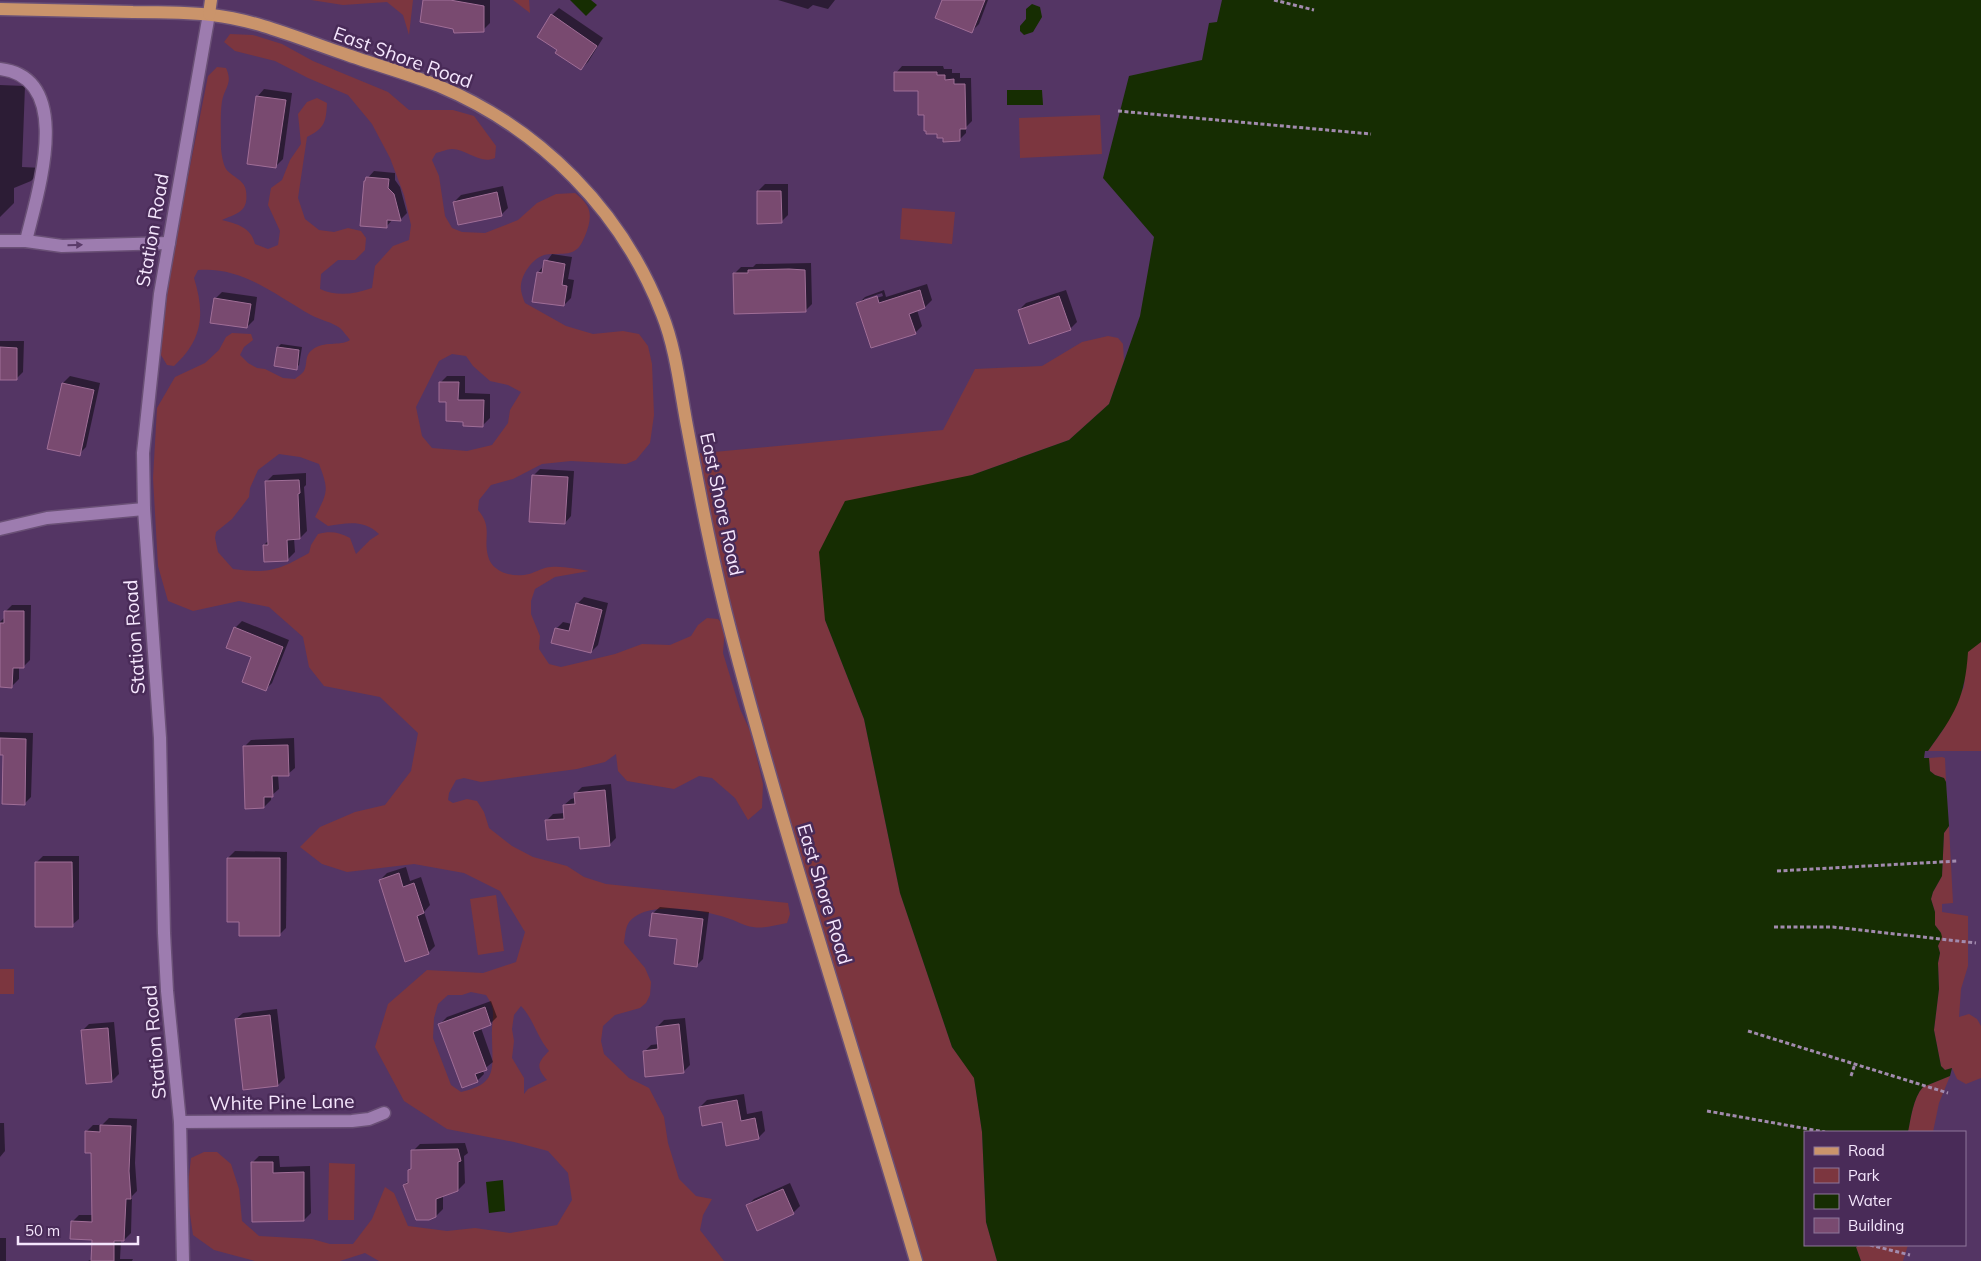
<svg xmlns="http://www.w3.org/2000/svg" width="1981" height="1261" font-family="Mulish,sans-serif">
	<rect width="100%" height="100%" fill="#543564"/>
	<!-- green -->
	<g fill="#7c363f" fill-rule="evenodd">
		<path d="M311,0H413L409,35L403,15L387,2L343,5Z"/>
		<path d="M513,0H529L530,13Z"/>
		<path d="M230,34L253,35L282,44L313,61L388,92L409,110H453L474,116L496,146L495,158C480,165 467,149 452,149C447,149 441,152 436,153L432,160L439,176L445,216L452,228L462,232L485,233L518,220L537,203L556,194L575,193C592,206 593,216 585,236C583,240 581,246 577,249C568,257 553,252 544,255C532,259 522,274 521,285C520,290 523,298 525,303L566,326L593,334L623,331L639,334L648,346L652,364L654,415L650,443L636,460L626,464L571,461L542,464L513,479L491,485L479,500L478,510C493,528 483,537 488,556C492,573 514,578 529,574C536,572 544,567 551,567C563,566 577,569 589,571L555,577L535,589L531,601V614L540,636L539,649L549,664L561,667L578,663L615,654L642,644L670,645L691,636L698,625L707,618L718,619L725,627L723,653L740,709L751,733L763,784L762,808L748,820L735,798L712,778L699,776L674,789L627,781L618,771L616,754L605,762L577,769L481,782L464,778L456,780L449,793L448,800L453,803L467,799L477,801L484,812L489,828L512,846L533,857L567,866L584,877L606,884L788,903L790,914L787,923C776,925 764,929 753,927C744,926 735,920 727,918C704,910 643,899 628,924C625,929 625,938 624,943L645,968L651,982L650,995L646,1003L640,1008L615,1015L603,1026L601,1041L604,1054L629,1078L649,1088L664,1117L668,1143L679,1179L696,1196L712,1199L703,1215L700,1230L724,1261H379L365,1253L340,1261H255L214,1250L193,1235L187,1193L191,1158L204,1152H217L231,1164L239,1189L242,1221L259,1236L312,1239L330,1244H353L372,1219L385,1187L394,1193L408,1226L447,1231L475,1228L510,1233L557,1225L572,1200L568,1173L548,1151L514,1142L447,1129L404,1101L375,1047L388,1004L427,970L483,973L516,962L525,932L500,891L464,873L414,864L347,872L322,864L300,847L320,827L355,812L385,805L411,771L418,733L380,697L324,686L309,667L303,637L269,607L239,601L193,611L168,601L158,566L153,478L157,408L175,377L205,363L219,350L226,337L232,333L251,334L253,340L244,347L240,355L248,363L257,368L265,369L283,378L295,379C297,377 302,374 304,371C308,363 304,356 312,350C324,340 339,347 350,340C347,336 343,331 340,328C332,322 320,320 311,315C275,295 242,266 198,270L194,278C205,313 203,340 174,366L167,365L161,355L162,328L176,237L208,76L217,67L226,68C233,83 225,87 222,101C220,114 221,133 221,147C221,152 223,164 226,169C232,177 245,180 246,191C249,213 236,213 222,220C237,224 251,227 255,244L268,249L278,245L280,231L268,205L271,188L282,180L290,160L301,144L298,114L307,102L317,98L327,103C326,122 325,128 307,137L298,198L305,219L319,230L334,232L348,228L361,231L366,238L365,250L355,260H338L321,274L320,289C337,297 355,294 372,288L375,266L393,246L409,240L411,225L404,195L390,158L372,124L348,95L308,78L275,61L235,51L224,42ZM452,354L466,356L473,366L490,381L508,385L521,392L510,410L508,423L492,445L467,451L432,448L422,436L416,407L439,361ZM279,454L300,457L319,464C329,490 328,492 315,517L328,526C346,523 364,519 379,534L370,540L356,554L350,538C339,532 330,531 318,534L311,545L309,553C279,570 269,574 233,569L218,552L215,538L216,532L232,519L249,497L250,488L258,470ZM471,992L486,995C498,1012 491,1018 492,1036C492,1067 499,1084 461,1092L451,1085L433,1038L434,1018L438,1004L448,995H462ZM521,1006C533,1018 537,1037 549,1051C537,1063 536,1067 547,1080L528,1089L524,1094V1078L512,1058L514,1041L512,1029L514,1015Z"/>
		<path d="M1100,115L1102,154L1020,158L1019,118Z"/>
		<path d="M902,208L955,212L952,244L900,239Z"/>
		<path d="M1108,336L1118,338L1123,344L1124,361L1109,404L1069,440L972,475L825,620L864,719L900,893L952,1047L974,1077L982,1132L986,1222L997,1261H916L780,809L693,454L943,430L975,369L1042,366L1082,342Z"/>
		<path d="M1981,642V751H1928L1943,730L1964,687L1967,651Z"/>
		<path d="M1942,757L1945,758L1946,782L1944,778L1935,775L1930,771L1929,758Z"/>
		<path d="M1949,826L1953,903L1942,904V912L1968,916V966L1961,989L1959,1017L1969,1014L1977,1019L1981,1026V1078L1966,1084L1957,1079L1952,1068L1945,1070L1941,1066L1934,1030L1939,989L1938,963L1940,953L1938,946L1941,933L1935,925V912L1931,899L1933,892L1942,876L1944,833Z"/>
		<path d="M496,895L504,951L478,955L470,899Z"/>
		<rect x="0" y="969" width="14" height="25"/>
		<path d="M1950,1076L1939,1103L1933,1132H1908C1911,1118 1913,1098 1923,1087Z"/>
		<path d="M329,1163L355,1164L354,1220H328Z"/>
		<path d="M1859,1245H1908L1903,1261H1861L1856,1247Z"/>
	</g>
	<!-- water -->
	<g fill="#162d02">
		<path d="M570,0H591L597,5L586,16Z"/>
		<path d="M1222,0H1981V642L1968,652C1965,698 1955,714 1928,751H1925L1924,758H1929L1930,771L1935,775L1944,778L1946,782L1949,826L1944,833L1942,876L1933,892L1931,899L1935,912V925L1941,933L1942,937L1938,946L1940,953L1938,963L1939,989L1934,1030L1941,1066L1945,1070L1952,1068L1950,1076L1923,1087C1913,1098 1911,1118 1908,1132H1805V1245H1859L1856,1247L1861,1261H997L986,1222L982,1132L974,1078L952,1047L900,893L864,719L825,620L819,552L845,501L972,475L1069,440L1109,404L1140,316L1154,237L1103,178L1129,76L1202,60L1209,23L1217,22Z"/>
		<path d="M1032,4L1040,7L1042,17L1033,32L1024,35L1020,31V26L1026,19V9Z"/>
		<path d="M1007,90H1042L1043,105H1007Z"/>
		<path d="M503,1180L505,1211L489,1213L486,1182Z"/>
	</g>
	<!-- shadow -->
	<g fill="#0007" fill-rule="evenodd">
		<path d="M425,0H490V23L483,30L454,28Z"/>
		<path d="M778,0H835L828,9L813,5L808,9Z"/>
		<path d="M943,0H988L979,24L972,31Z"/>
		<path d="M559,8L603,38L588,62L581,69L559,49L552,15Z"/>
		<path d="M902,66H943L944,69H952V73H960V78H971L972,121L966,127V133L959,140L944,136L938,133L925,114L919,89L896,73Z"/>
		<path d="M0,79V85L25,86L22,167L43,168L31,181L14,188V203L0,217Z"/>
		<path d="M264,89L292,93L283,159L276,166L248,162L258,96Z"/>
		<path d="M374,171L395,173V180L400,187L407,213L400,220L393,219L386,227L365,181Z"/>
		<path d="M765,184H788V215L781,222L758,191Z"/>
		<path d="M503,186L508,208L501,215L454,202L461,195Z"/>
		<path d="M552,254L572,257L568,279L574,280L571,298L564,305L538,273Z"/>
		<path d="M811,263L812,304L806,310L734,274L741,267H753L756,264Z"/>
		<path d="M927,284L932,300L925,307L917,310L922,326L915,333L858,304L865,297L884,290L886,297ZM882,293L883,296L864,302V299Z"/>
		<path d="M1066,290L1077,322L1070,329L1019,310L1026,303Z"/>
		<path d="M222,292L257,297L254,320L247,327L215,299Z"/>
		<path d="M0,341H24L23,372L16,379L0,378Z"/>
		<path d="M281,344L302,347L299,365L296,368L278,347Z"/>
		<path d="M70,376L100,383L86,447L79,454L63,383Z"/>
		<path d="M447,376H465V393L490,394V418L483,425L464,421L447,401L441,382Z"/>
		<path d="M540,469L574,471L571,516L565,523L533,476Z"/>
		<path d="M306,473V485L304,487L307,531L300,538H294L295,552L288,559L264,545L269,540L266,482L273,475Z"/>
		<path d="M584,597L608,603L598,645L591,652L556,629L563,622L572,624L577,604Z"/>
		<path d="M12,605H31L30,660L23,667H19V679L12,686H0V622L5,617V612Z"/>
		<path d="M242,621L289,640L272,683L265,690L253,657L235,628Z"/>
		<path d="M0,732L33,733L31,797L24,804L5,754H0Z"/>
		<path d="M294,738L295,768L288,774L278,775L279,789L271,796V800L264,807L244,747L251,740Z"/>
		<path d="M611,784L616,838L609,845L580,836L546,821L553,814L565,813L564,805L571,799L575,798V794L582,787Z"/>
		<path d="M235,851L287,852L286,928L279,935L240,921L228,858Z"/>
		<path d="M43,856H79V919L72,925L36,863Z"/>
		<path d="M406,867L410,881L421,877L430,905L424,912L435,946L428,953L380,880L387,873Z"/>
		<path d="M660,907L709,912L703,959L696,966L678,938L653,913Z"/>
		<path d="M491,1001L497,1017L490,1024L481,1028L493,1062L483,1070L484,1074L477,1081L440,1024L447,1017Z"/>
		<path d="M277,1009L285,1078L278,1085L236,1019L243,1013Z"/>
		<path d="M685,1018L690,1065L683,1072L644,1052L651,1045L659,1044L657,1027L664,1020Z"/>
		<path d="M114,1022L119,1074L112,1081L82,1031L89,1024Z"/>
		<path d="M744,1094L747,1114L762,1111L765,1131L758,1138L700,1107L707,1100Z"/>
		<path d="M109,1118L137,1119L135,1163L137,1191L132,1196L131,1233L124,1240H121L120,1259H133L132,1261H88L92,1259L93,1239L72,1222L79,1215H93L92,1152L86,1132L93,1125H102Z"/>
		<path d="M0,1123H4L5,1151L0,1157Z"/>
		<path d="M465,1143L468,1153L464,1156L465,1183L458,1190L443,1196V1209L436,1216L404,1185L409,1180L412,1168L413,1151L420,1144Z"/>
		<path d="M259,1156H279L280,1167L310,1166L311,1213L304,1220L252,1163Z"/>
		<path d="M790,1183L800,1206L793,1213L747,1206L754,1199Z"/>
		<rect x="0" y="1238" width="6" height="23"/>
	</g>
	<!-- building -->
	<g fill="#794a70" stroke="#a06e97">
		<path d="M423,0H450L484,6V32L454,33L453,29L420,22Z"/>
		<path d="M942,0H985L972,33L935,18Z"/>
		<path d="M551,14L597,46L581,70L555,53L557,50L537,37Z"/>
		<path d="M894,72H937V75H945V80L954,79V84H965L966,129H960V141L943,142V138H937V134H926V131H924V115H918V91H894Z"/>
		<path d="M256,96L286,100L276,168L247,164Z"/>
		<path d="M366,177L389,179L388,188L394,194L401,221L387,220V228L360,226L364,181H365Z"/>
		<path d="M757,191H781L782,223L757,224Z"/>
		<path d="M497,192L502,216L458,225L453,202Z"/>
		<path d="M544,260L565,264L562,285L567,286L564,306L532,302L537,272L542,273Z"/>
		<path d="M789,269L805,270L806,312L734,314L733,273H748V270Z"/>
		<path d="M920,290L925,308L909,314L916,334L871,348L856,303L877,296L879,303Z"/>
		<path d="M1059,296L1071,330L1029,344L1018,310Z"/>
		<path d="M214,298L251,304L247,328L210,323Z"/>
		<path d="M0,347L17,348V380H0Z"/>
		<path d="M277,347L299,350L297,370L274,366Z"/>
		<path d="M439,382H459L458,400H484L483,427L463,426V422L446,421V402H439Z"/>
		<path d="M62,383L94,390L80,456L47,449Z"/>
		<path d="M532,475L568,477L565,524L529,522Z"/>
		<path d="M299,480L300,493L298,494L300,539L287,540L288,561L264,562L263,545H268L265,481Z"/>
		<path d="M576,603L602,610L591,653L551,643L555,628L569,631Z"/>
		<path d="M4,611H24V668H13L12,688L0,687V623H4Z"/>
		<path d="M234,627L283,647L266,691L242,682L251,657L226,648Z"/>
		<path d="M0,738L26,739L25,805L2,804L3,755H0Z"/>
		<path d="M288,745L289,776H272L273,797H264V808L245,809L243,746Z"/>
		<path d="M605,790L610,846L580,849L579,837L547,840L545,820L564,819L563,805L575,804L574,793Z"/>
		<path d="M227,858H280V936H239V922H227Z"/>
		<path d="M35,862H72L73,927H35Z"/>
		<path d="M399,873L403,887L414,883L424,913L417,916L429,954L405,962L379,880Z"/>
		<path d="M652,913L703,919L697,967L674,964L677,939L649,936Z"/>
		<path d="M485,1007L491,1025L473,1032L487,1070L475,1074L478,1082L462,1088L438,1024Z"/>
		<path d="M270,1015L278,1086L243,1090L235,1019Z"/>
		<path d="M679,1024L684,1073L645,1077L643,1051L658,1049L656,1027Z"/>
		<path d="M108,1028L112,1082L86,1084L81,1030Z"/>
		<path d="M737,1100L741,1121L755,1118L759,1139L726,1146L722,1122L702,1126L699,1107Z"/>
		<path d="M100,1125L131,1126L129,1171L131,1199H126L124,1241H114V1261H91L92,1240L70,1239L71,1221L92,1222L91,1153H85V1131L100,1132Z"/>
		<path d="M458,1149L461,1161L458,1162V1191L436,1199V1217L429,1220H416L403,1185L408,1183V1170L411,1169V1150Z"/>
		<path d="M251,1162H273V1173L304,1172V1221L252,1222Z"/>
		<path d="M783,1189L794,1214L757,1231L746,1205Z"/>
	</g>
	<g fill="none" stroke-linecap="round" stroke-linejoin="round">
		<defs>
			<g id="minor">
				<path d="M0,69C76,78 37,194 26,241H0"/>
				<path d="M26,241L62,246L169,243"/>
				<path d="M0,529L47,518L144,509"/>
				<path d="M180,1122L352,1121L369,1119L384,1113"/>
				<path d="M183,1261L180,1122L167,991L164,933L160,738L144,509L143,453L160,294L209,14"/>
			</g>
			<g id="major">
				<path d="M0,9C44,10 88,11 133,12C159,12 186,12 212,15C256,20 298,38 339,52C372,64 407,73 439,86C541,129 622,211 662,314C676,349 680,389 687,426C700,495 713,565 731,633C786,844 855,1052 916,1261"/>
				<path d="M209,14L211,0"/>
			</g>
		</defs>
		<!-- minor casing -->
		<use href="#minor" stroke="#6a5076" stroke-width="15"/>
		<!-- major casing -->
		<use href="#major" stroke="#6a5076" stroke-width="15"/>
		<!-- path -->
		<g stroke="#a28bae" stroke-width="3" stroke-dasharray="4 2.5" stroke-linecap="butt">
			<path d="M1274,0L1314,10"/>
			<path d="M1118,111L1371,134"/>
			<path d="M1777,871L1958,861"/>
			<path d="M1774,927H1833L1976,943"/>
			<path d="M1748,1031L1948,1093"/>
			<path d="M1851,1076L1855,1064"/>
			<path d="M1707,1111L1825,1132"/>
			<path d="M1870,1245L1910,1255"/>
		</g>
		<!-- minor -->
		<use href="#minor" stroke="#9d7caf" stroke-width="12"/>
		<!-- major -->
		<use href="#major" stroke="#ca946b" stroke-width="12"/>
	</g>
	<!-- one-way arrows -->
	<defs><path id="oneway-solid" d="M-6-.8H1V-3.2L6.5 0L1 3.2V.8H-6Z" transform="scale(1.25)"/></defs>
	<use fill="#5a3b69" href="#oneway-solid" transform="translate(75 245) rotate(-1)"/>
	<g text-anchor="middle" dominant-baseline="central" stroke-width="5" stroke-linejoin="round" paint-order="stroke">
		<!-- street labels -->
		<g font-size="19" fill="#f5e6fd" stroke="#492b58">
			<text transform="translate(403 57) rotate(20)">East Shore Road</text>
			<text transform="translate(152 230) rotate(-80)">Station Road</text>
			<text transform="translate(722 504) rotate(78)">East Shore Road</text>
			<text transform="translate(134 637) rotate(-94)">Station Road</text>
			<text transform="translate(825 894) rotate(73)">East Shore Road</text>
			<text transform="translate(154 1042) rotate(-95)">Station Road</text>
			<text transform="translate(282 1102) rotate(-1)">White Pine Lane</text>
		</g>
	</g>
	<!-- legend -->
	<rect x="1804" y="1131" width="162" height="115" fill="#492b58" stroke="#8e769a"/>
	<rect x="1814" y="1147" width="25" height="8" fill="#ca946b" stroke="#8e769a"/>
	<text x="1848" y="1156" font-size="15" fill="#f5e6fd">Road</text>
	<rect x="1814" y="1168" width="25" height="15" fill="#7c363f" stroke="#8e769a"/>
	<text x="1848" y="1181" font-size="15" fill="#f5e6fd">Park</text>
	<rect x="1814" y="1194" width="25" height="15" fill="#162d02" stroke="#8e769a"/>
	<text x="1848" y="1206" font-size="15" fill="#f5e6fd">Water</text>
	<rect x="1814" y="1218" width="25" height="15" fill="#794a70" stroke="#8e769a"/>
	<text x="1848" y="1231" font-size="15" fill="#f5e6fd">Building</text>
	<!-- scale -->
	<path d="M18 1236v8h120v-8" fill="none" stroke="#f5e6fd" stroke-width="2.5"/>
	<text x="25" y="1236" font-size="15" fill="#f5e6fd" stroke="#492b58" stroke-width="4" paint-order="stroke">50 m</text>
</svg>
